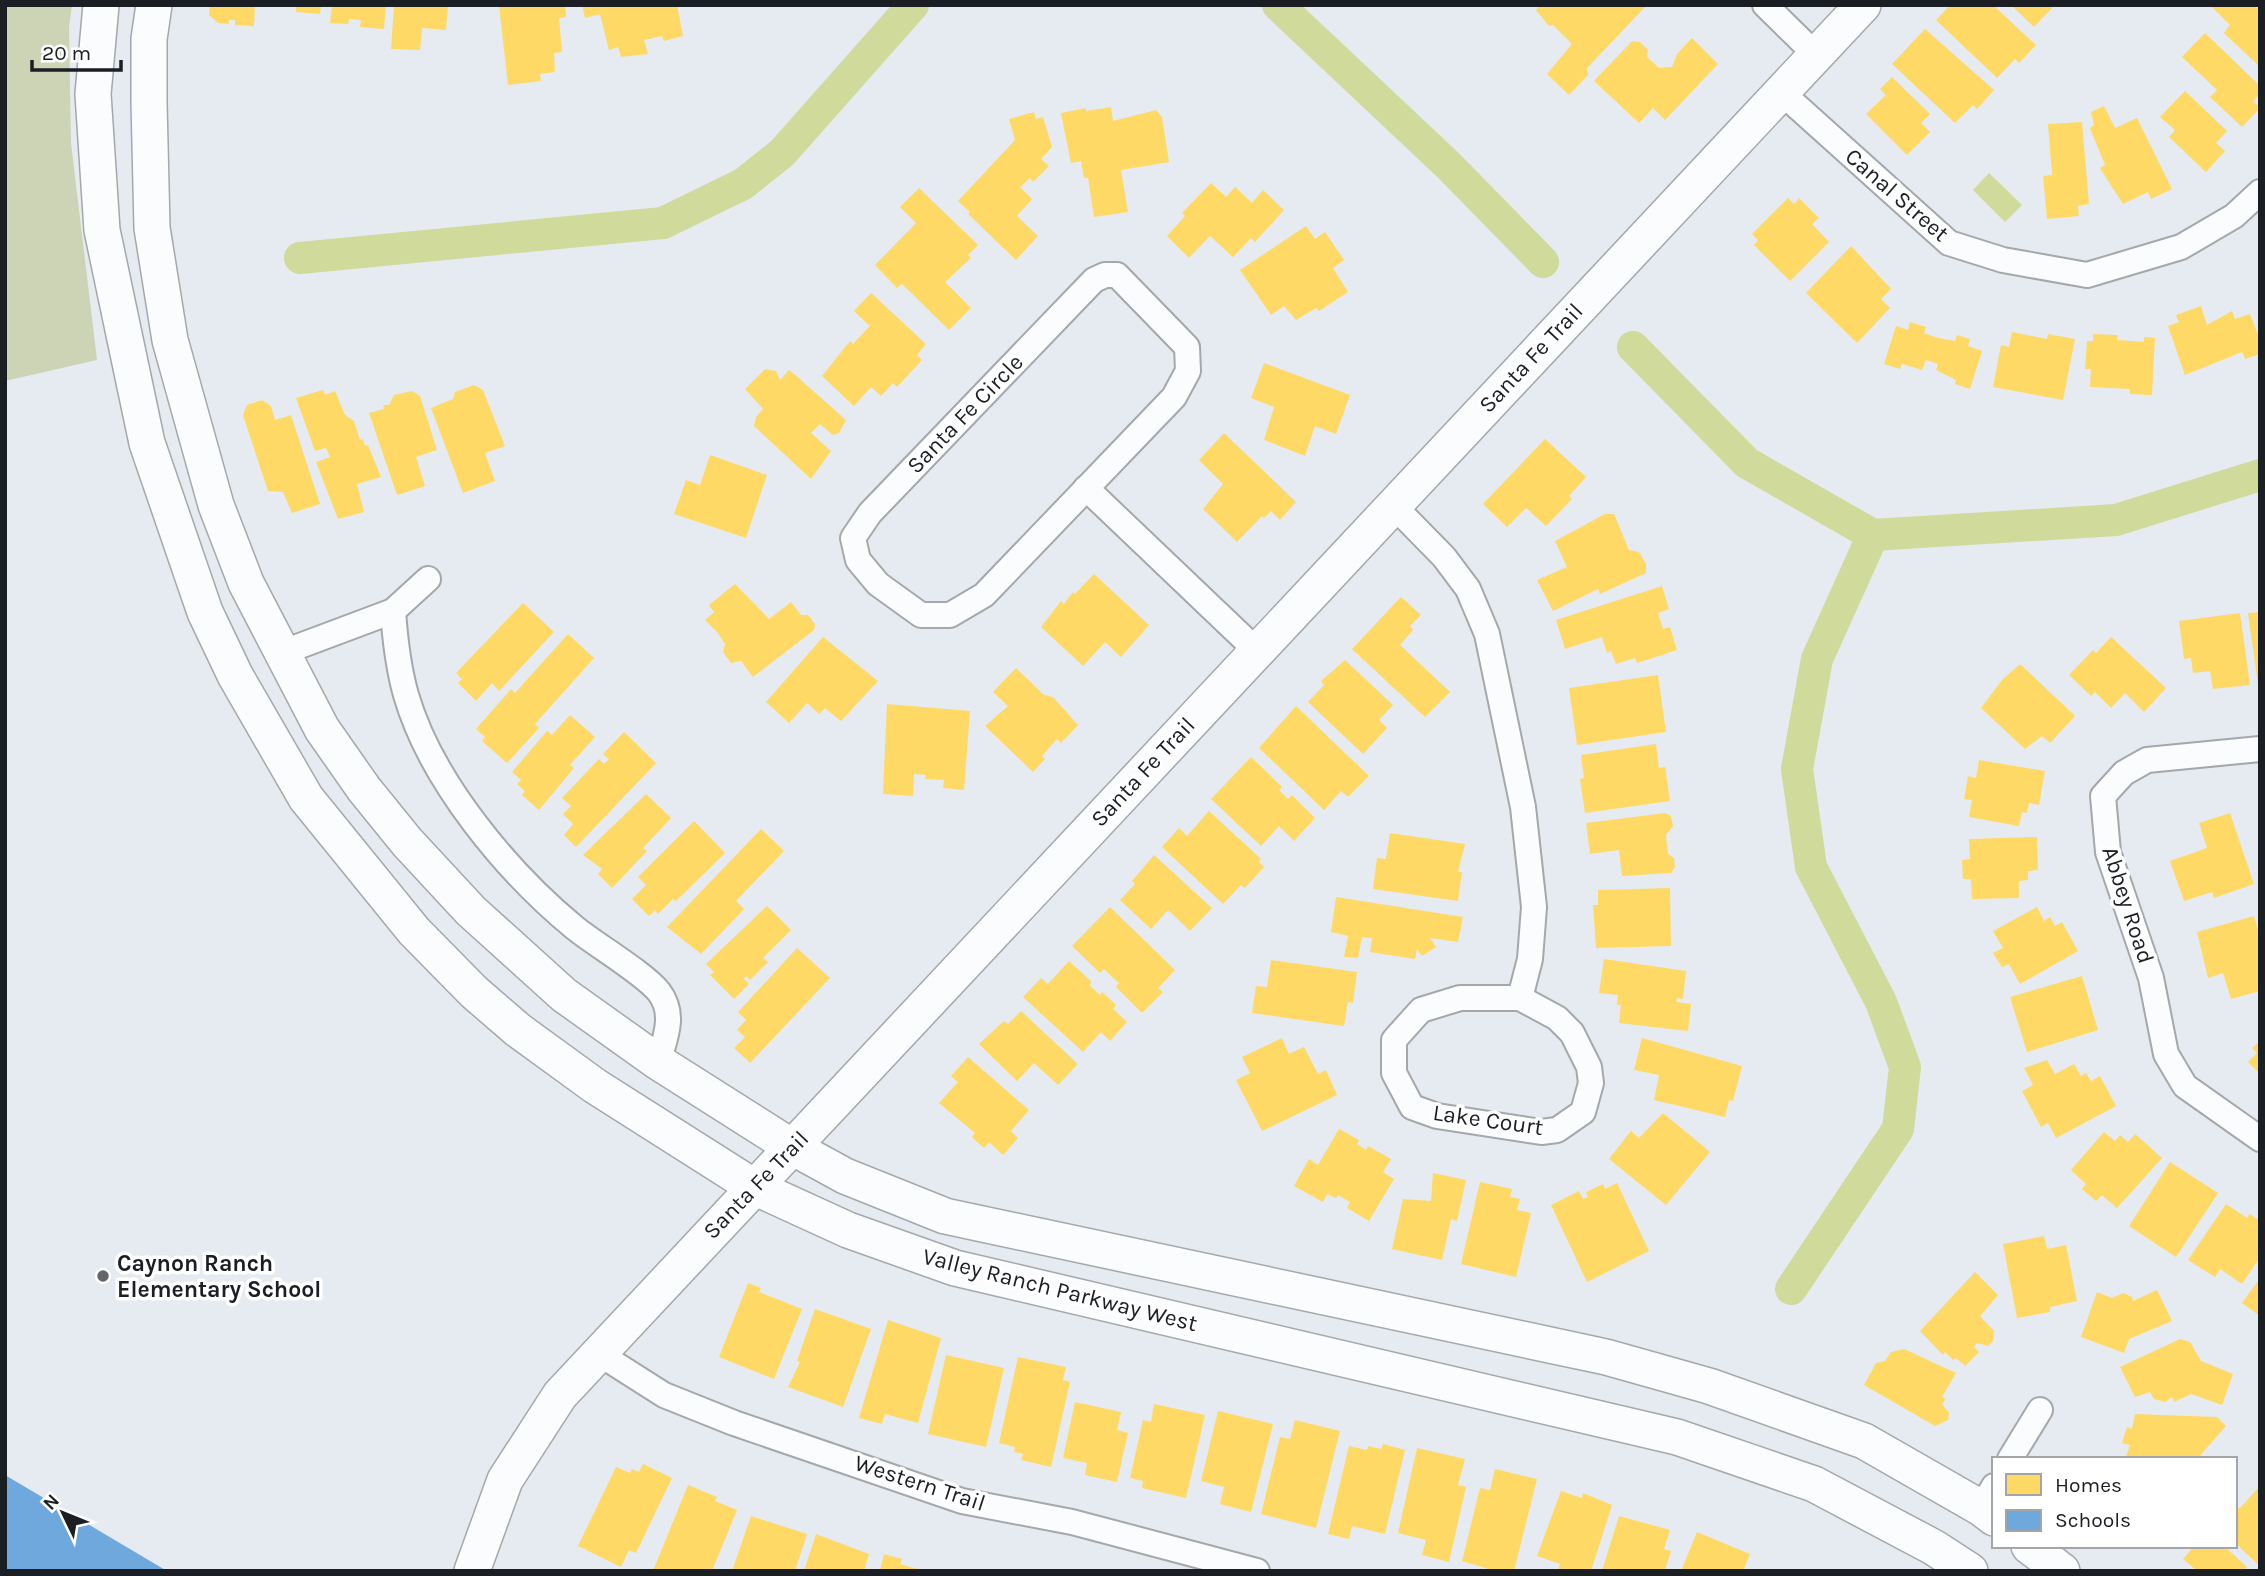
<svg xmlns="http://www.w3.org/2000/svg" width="2265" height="1576" font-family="Karla,sans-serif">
	<rect width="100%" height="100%" fill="#e5ebf1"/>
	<!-- green -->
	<path fill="#cdd4b6" d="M5,5H72L69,27L71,143L97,360L5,381Z"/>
	<!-- water -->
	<path fill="#d0da9a" d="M1989,173L2022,205L2005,222L1973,190Z"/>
	<!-- homes -->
	<g fill="#ffd966">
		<path d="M210,5H255L254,26L235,25V20H229V24L218,23L209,15Z"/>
		<path d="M296,5H321L320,14L296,12Z"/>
		<path d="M332,5H386L384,29L360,27L361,20L349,19L348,24L330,23Z"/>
		<path d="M394,5H448L446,30L422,28L420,50L391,49Z"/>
		<path d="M499,5H565L566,17L559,18L562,52L554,53L555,72L540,74L541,81L508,85Z"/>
		<path d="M582,5H677L683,36L664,41L662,36L644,40L648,54L621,57L618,47L609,50L600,14L585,18Z"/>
		<path d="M1541,5H1647L1587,68L1588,75L1569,95L1547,74L1572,44L1553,25L1549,26L1536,10Z"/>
		<path d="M1950,5H1993L2036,45L2019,63L2015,59L1997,78L1936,20Z"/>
		<path d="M2011,5H2055L2034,27Z"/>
		<path d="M2213,5H2254L2260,11V67L2224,33L2230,25L2212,7Z"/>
		<path d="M1925,29L1994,90L1977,109L1973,105L1955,123L1892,64Z"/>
		<path d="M2205,33L2260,86V94L2253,101L2260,108L2242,127L2210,97L2217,90L2182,57Z"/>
		<path d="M1692,38L1718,64L1665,120L1653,108L1639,123L1594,81L1632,41L1640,42L1648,50L1647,57L1659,68L1672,67L1677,54Z"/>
		<path d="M1892,77L1930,114L1921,123L1930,132L1907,155L1866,114L1886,95L1880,89Z"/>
		<path d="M2185,91L2227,131L2216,143L2225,151L2206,172L2169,137L2175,130L2160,117Z"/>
		<path d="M2104,106L2115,128L2137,118L2172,189L2151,199L2148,192L2123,204L2100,168L2105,165L2090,128L2094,125L2091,112Z"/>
		<path d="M1111,107L1113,121L1156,110L1162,117L1169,162L1121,170L1128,212L1094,217L1088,178H1084L1081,161L1071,163L1061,113L1086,108V111Z"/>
		<path d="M1034,112L1036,119L1043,117L1052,147L1041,159L1049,166L1033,182L1030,178L1020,187L1032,199L1017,216L1038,236L1016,260L968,214L970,212L958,201L1015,140L1009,119Z"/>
		<path d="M2082,122L2089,204L2078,206L2079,216L2047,219L2043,176L2052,175L2048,124Z"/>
		<path d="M1211,183L1226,197L1235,187L1252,203L1263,190L1284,210L1255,242L1251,238L1233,257L1210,236L1189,258L1167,236L1185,216L1182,213Z"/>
		<path d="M919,188L978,245L968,255L971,258L945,282L971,308L949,330L902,284L897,288L875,265L916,223L900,207Z"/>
		<path d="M1788,198L1794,204L1799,198L1819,218L1812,224L1829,242L1790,281L1754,245L1758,240L1752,234Z"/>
		<path d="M1306,226L1315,239L1325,232L1344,260L1333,268L1348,292L1319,311L1316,308L1296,320L1284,306L1271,315L1240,270Z"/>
		<path d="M1851,246L1891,289L1881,299L1890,308L1857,343L1806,293Z"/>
		<path d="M871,293L926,344L917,355L922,360L897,387L893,383L881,396L871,387L854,406L822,376L850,341L853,344L870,326L854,311Z"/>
		<path d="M2201,306L2207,325L2232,311L2235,319L2250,314L2260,340V354L2245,359L2242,352L2185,375L2168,326L2179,322L2176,315Z"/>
		<path d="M1910,322L1926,327L1924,333L1938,338L1955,341L1957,335L1970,339L1968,346L1982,351L1970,389L1955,384L1956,380L1936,370L1938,364L1926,360L1922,370L1902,364L1900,369L1884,364L1896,326L1908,330Z"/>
		<path d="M2012,332L2047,339L2048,334L2075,339L2063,400L1993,387L2001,345L2009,347Z"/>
		<path d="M2093,334L2118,335L2117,340L2144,342V337L2155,338L2152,395L2130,394V389L2090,387L2091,369H2085L2087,341H2093Z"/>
		<path d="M1264,363L1350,395L1336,434L1315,426L1305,456L1264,440L1274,407L1251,398Z"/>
		<path d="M765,369L776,371L780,380L789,370L793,373L846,420L839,433L833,435L820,424L811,433L831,451L811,479L754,426L756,417L763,409L745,389Z"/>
		<path d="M474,385L483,390L505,446L485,453L495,481L463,493L431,408L453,399L455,392Z"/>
		<path d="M323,390L325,395L335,391L345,415L354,421L360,440L363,439L365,446L368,445L381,477L357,484L364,512L338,519L316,462L330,457L326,448L315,451L296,398Z"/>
		<path d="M412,391L420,396L437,450L416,457L425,486L397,495L369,413L384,409L383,405H389L394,395Z"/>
		<path d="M262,400L271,406L275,420L291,415L320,504L292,513L283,492L268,491L243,415L247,405Z"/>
		<path d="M1224,433L1296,502L1280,520L1271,511L1264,518L1262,516L1237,542L1203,509L1223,484L1199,460Z"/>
		<path d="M1545,439L1586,477L1569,496L1572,499L1546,526L1526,508L1507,527L1483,504Z"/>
		<path d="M710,455L767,475L746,538L674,514L686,480L700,485Z"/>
		<path d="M1605,514H1614L1629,550L1639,552L1646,564V573L1600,594L1598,589L1553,611L1537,580L1567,567L1555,541Z"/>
		<path d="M1094,574L1149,625L1121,657L1105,642L1083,666L1041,627L1061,601L1064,604L1073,592L1075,594Z"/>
		<path d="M735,584L769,619L791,602L801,615H808L815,624L814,630L753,677L741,661L731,663L723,652L725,644L717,632L705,620L714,612L709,605Z"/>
		<path d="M1662,586L1669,609L1658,613L1663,629L1670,627L1677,650L1637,663L1635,658L1616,664L1611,651L1607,653L1602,637L1565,649L1556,620Z"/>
		<path d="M1401,597L1421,615L1410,626L1413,630L1400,645L1450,692L1425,717L1352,649Z"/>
		<path d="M523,603L554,632L499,691L492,683L476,701L458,683L462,679L456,673Z"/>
		<path d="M2260,612V684H2258L2248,613Z"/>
		<path d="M2240,613L2250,685L2213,689L2210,671L2193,673L2191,658L2184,659L2179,621Z"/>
		<path d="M568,634L594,658L535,724L539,728L507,763L482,741L485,737L476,729L511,689L515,693Z"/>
		<path d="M823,637L878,681L841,721L825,708L819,714L807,703L789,723L766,702Z"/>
		<path d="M2111,637L2166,688L2144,712L2125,693L2111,708L2095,692L2091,696L2069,675L2093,650L2096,653Z"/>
		<path d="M1345,660L1393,705L1379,720L1387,728L1363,754L1308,702L1324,685L1321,681Z"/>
		<path d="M2020,664L2075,716L2050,743L2042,736L2025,749L1981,708L2002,680Z"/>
		<path d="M1016,668L1044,695L1053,697L1078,725L1061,743L1057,739L1042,756L1045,759L1033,772L985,726L1008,706L993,692Z"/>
		<path d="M1658,675L1666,732L1577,745L1569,688Z"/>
		<path d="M887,704L970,711L964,790L943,788L944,780L925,779L926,775L914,774L913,796L883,794Z"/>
		<path d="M1296,706L1369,776L1348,797L1341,791L1324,810L1259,748Z"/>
		<path d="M570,715L595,737L570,765L574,768L539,810L522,795L525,791L517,784L521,780L512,772L547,731L552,735Z"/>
		<path d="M624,732L656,763L576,847L564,835L573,824L563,814L571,806L562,798L599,759L604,764L609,759L603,754Z"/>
		<path d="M1656,744L1659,768L1665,767L1670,801L1585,813L1580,779L1584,778L1581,755Z"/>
		<path d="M1251,757L1282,787L1279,790L1288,799L1292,795L1315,818L1294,841L1279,826L1261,846L1211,799Z"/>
		<path d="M1979,760L2045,771L2039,805L2029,803L2027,813L2022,812L2019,826L1969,817L1972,800L1964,799L1968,776L1976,778Z"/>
		<path d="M646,794L671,818L643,848L647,851L612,888L598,874L602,869L583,855Z"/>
		<path d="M1209,811L1261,859L1259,862L1264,867L1245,888L1241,885L1223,904L1162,847L1179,828L1187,836Z"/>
		<path d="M1665,813L1671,816L1673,826L1666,835L1668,854L1674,858L1675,867L1671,873L1622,876L1619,850L1590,854L1586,823Z"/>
		<path d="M2230,813L2254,884L2214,898L2212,892L2184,901L2170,861L2207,848L2199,823Z"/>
		<path d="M694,821L725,853L676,901L673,899L658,914L655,910L649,916L632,899L646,885L638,877Z"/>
		<path d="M761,829L784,851L736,901L744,909L701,954L667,927Z"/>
		<path d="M1390,833L1465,844L1458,872H1462L1458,901L1373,889L1377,858L1386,859Z"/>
		<path d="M2037,837L2038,870L2028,871V880L2019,881V898L1972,899L1971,879H1963L1962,860L1970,859L1969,839Z"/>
		<path d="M1154,855L1212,908L1190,931L1168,910L1151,929L1120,900L1135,884L1132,881Z"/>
		<path d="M1670,888L1671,946L1596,948L1593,905H1598V890Z"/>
		<path d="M1336,897L1463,917L1458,942L1430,938L1436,947L1422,956L1417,949L1415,959L1370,952L1372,938L1362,937L1358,958L1344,957L1348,936L1331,932Z"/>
		<path d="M767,906L791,930L763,958L768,962L750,980L746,976L744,979L749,984L734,999L710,975L714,972L706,964Z"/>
		<path d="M1110,907L1175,970L1158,988L1163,992L1142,1013L1116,987L1119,983L1104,969L1100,973L1072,946Z"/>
		<path d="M2037,907L2044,921L2050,917L2055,926L2062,922L2078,951L2020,984L2009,964L2002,967L1993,953L2003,948L1993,931Z"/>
		<path d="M2254,916L2260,937V991L2231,999L2223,973L2208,978L2197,932Z"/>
		<path d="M797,948L830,978L750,1063L734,1048L745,1037L737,1030L746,1020L738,1012Z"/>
		<path d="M1604,959L1686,971L1683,999L1677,998L1676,1002L1691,1004L1688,1031L1619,1023L1621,1005H1617L1618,995L1599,993Z"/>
		<path d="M1271,960L1357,972L1353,1003L1348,1002L1344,1026L1252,1013L1256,986L1267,987Z"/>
		<path d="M1069,961L1092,982L1089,985L1100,995L1102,992L1116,1005L1113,1009L1127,1022L1110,1041L1101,1032L1083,1052L1023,997L1041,978L1048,984Z"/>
		<path d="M2082,976L2098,1030L2027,1052L2010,997Z"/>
		<path d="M1021,1011L1078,1064L1058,1085L1034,1063L1017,1081L979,1044L1004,1021L1008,1024Z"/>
		<path d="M1282,1038L1289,1054L1304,1047L1318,1074L1326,1070L1337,1095L1262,1131L1236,1080L1250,1073L1242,1057Z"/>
		<path d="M1642,1038L1742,1066L1733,1101L1729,1100L1725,1117L1654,1100L1659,1075L1634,1070Z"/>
		<path d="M2260,1041V1074L2248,1062L2257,1053L2252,1048Z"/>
		<path d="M968,1057L1029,1110L1011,1131L1018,1138L1003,1155L989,1142L984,1148L972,1137L975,1133L939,1103L958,1082L951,1076Z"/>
		<path d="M2047,1060L2055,1074L2074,1064L2081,1076L2086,1073L2091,1081L2100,1076L2116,1106L2056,1138L2048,1123L2041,1127L2022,1091L2033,1085L2024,1068Z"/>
		<path d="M1663,1113L1710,1152L1666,1205L1609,1159L1631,1131L1639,1138Z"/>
		<path d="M1339,1129L1359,1140L1357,1144L1366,1150L1368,1146L1391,1159L1383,1172L1394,1179L1369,1221L1347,1208L1350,1202L1338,1195L1336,1198L1327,1194L1323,1202L1294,1186L1309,1159L1318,1165Z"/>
		<path d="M2104,1132L2115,1141L2120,1135L2128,1142L2135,1134L2162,1158L2117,1208L2102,1195L2096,1201L2082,1189L2086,1184L2071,1170Z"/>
		<path d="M2170,1162L2218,1193L2176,1257L2129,1226Z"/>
		<path d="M1433,1173L1466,1180L1457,1221L1451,1219L1442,1260L1392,1249L1403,1199L1431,1201Z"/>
		<path d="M1480,1182L1512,1189L1510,1197L1520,1199L1517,1210L1531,1213L1516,1277L1461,1264Z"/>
		<path d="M1617,1183L1649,1251L1587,1282L1551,1205L1579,1191L1583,1199L1588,1197L1586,1192L1603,1184L1605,1189Z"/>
		<path d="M2226,1204L2247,1218L2250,1214L2260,1221V1257L2242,1284L2220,1269L2215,1277L2188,1260Z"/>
		<path d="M2044,1236L2047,1249L2066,1245L2077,1301L2050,1307V1312L2017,1318L2003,1244Z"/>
		<path d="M1975,1272L1998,1295L1980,1316L1994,1331L1993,1341L1988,1346L1977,1343L1974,1347L1979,1352L1965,1366L1956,1358L1953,1360L1945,1352L1943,1355L1920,1331Z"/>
		<path d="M2260,1278V1316L2242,1303Z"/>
		<path d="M748,1283L761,1288L759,1292L802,1309L774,1379L719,1357Z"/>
		<path d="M2157,1290L2172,1321L2129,1339L2124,1353L2081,1337L2097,1292L2112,1298L2123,1293L2132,1297L2133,1301Z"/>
		<path d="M815,1309L871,1329L843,1407L788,1387L800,1362L797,1361Z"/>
		<path d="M888,1320L941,1338L918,1423L885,1414L882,1424L859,1418Z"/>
		<path d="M2180,1339L2190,1342L2201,1361L2233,1374L2222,1405L2191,1394L2174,1402L2172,1397L2165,1402L2154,1399L2150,1392L2135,1397L2120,1367Z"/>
		<path d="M1904,1349L1956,1373L1942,1397L1946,1399L1942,1404L1949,1413L1948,1420L1935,1426L1864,1385L1876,1363L1885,1361L1891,1352Z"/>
		<path d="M946,1355L1004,1368L986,1447L928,1434Z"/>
		<path d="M1018,1357L1066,1367L1063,1380L1070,1382L1051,1467L1021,1460L1023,1454L1014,1452L1015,1447L999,1443Z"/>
		<path d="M1075,1402L1121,1412L1117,1430L1128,1433L1117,1482L1085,1475L1087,1463L1063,1458Z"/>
		<path d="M1154,1404L1205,1415L1186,1498L1142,1488L1143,1481L1130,1478L1143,1420L1151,1422Z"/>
		<path d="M1218,1411L1273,1424L1251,1512L1220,1504L1224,1487L1201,1481Z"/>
		<path d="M2135,1414L2217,1417L2226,1426L2197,1459H2125L2130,1445L2122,1443L2127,1427L2132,1429Z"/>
		<path d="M1295,1420L1340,1431L1316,1528L1261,1514L1280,1437L1290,1439Z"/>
		<path d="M1383,1444L1405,1450L1385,1534L1352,1526L1349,1539L1328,1534L1349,1446L1367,1450L1368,1446L1381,1449Z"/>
		<path d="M1417,1448L1465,1459L1458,1485L1466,1487L1449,1562L1422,1555L1426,1540L1398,1533Z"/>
		<path d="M643,1464L672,1478L636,1553L629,1550L621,1567L578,1546L616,1467L630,1473L632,1469L639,1472Z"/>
		<path d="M1495,1469L1537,1479L1514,1571H1495L1462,1561L1480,1488L1490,1490Z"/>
		<path d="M688,1485L717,1497L715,1501L737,1510L712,1571H653Z"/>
		<path d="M2260,1486V1566L2235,1543V1508H2240Z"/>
		<path d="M1561,1491L1582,1498L1583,1493L1612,1505L1591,1571H1558L1560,1564L1537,1556Z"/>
		<path d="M751,1516L807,1534L795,1571H732Z"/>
		<path d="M1619,1516L1670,1530L1664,1549L1671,1551L1665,1571H1602Z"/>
		<path d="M1697,1532L1750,1554L1743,1571H1681Z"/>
		<path d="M816,1534L869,1554L864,1571H804Z"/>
		<path d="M2194,1546H2224L2247,1567L2243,1571H2197L2183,1559Z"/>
		<path d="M884,1554L902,1559L900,1564L924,1571H880Z"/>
	</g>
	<!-- schools -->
	<path fill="#6fa8dc" d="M5,1475L167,1571H5Z"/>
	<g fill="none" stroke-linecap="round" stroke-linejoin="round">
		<!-- canal -->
		<g stroke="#d0da9a" stroke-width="32">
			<path d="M1278,5L1449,166L1543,262"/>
			<path d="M300,258L663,223L743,184L782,153L913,5"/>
			<path d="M1633,347L1747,463L1873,535L2116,520L2260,475"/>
			<path d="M1791,1289L1898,1129L1905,1067L1881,1002L1811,867L1797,769L1817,659L1873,535"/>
		</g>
		<defs>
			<g id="street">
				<path d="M1765,5L1816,55"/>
				<path d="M1781,92L1949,243L2003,260L2087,275L2181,247L2234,216L2260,192"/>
				<path d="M1105,275H1117L1187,347L1188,371L1174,397L984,595L950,615H921L878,584L858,560L853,538L870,513L1094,280Z"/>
				<path d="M1086,488L1257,651"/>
				<path d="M1393,505L1444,557L1468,589L1487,634L1523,807L1534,907L1530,959L1520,998"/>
				<path d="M393,611C395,639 398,667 406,695C431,781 507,872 575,928C596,945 645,974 659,992C676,1014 665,1039 658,1062"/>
				<path d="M281,653L393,611L428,579"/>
				<path d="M2260,749L2147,760L2124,773L2103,796L2108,852L2151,978L2166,1054L2185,1086L2260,1139"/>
				<path d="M1460,998H1520L1557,1018L1572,1033L1589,1067L1591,1083L1583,1112L1557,1130L1541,1132L1437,1116L1412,1107L1394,1073V1040L1421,1010Z"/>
				<path d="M598,1353L664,1395L734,1423L962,1501L1072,1522L1257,1571"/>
				<path d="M2010,1459L2040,1410"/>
				<path d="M1981,1508L1994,1486"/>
			</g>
			<g id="secondary">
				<path d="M101,5L93,94L102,230L147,443L205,612L235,675L306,798L414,931L474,992L518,1030L595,1086L754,1187L848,1230L955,1268L1677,1437L1814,1484L1933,1547L1970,1571"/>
				<path d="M154,5L149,39V102L152,228L170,340L216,505L246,583L322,729L364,789L407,842L471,911L564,995L658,1062L792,1147L845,1176L945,1216L1606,1357L1709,1386L1864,1441L1981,1508L1994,1518"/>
				<path d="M2029,1546L2062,1571"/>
				<path d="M472,1571L505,1480L560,1395L1863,5"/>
			</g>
		</defs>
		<!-- street casing -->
		<use href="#street" stroke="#a4a8ad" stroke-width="28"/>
		<!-- secondary casing -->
		<use href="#secondary" stroke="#a4a8ad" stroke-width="38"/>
		<!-- street -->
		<use href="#street" stroke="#fbfcfd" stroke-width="24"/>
		<!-- secondary -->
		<use href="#secondary" stroke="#fbfcfd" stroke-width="35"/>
	</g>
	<!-- markers -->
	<circle fill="#62666a" stroke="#fff" stroke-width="2.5" cx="103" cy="1276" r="7"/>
	<g text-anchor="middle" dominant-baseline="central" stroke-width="7" stroke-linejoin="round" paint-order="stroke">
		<!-- street labels -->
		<g font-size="23" fill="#1b1e22" stroke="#fff">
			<text transform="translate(1897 195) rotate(41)">Canal Street</text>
			<text transform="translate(1531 358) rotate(-47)">Santa Fe Trail</text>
			<text transform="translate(965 414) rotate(-46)">Santa Fe Circle</text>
			<text transform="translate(1143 772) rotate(-47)">Santa Fe Trail</text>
			<text transform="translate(2128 905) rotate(72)">Abbey Road</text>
			<text transform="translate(1488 1120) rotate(8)">Lake Court</text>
			<text transform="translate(756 1185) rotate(-46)">Santa Fe Trail</text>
			<text transform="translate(1060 1290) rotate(14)">Valley Ranch Parkway West</text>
			<text transform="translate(920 1483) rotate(18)">Western Trail</text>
		</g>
		<!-- poi labels -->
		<g font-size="23" font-weight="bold" fill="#1b1e22" stroke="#fff" text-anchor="start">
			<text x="117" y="1263">Caynon Ranch<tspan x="117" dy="26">Elementary School</tspan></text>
		</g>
	</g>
	<!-- border -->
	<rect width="2265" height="1576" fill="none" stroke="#1b1e22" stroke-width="14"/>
	<!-- legend -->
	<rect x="1992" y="1457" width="245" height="91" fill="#ffffff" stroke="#a4a5a7" stroke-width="2"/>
	<rect x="2006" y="1474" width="35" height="21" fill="#ffd966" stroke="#a4a5a7" stroke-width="2"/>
	<text x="2055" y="1492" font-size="21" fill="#1b1e22">Homes</text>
	<rect x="2006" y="1510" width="35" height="21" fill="#6fa8dc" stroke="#a4a5a7" stroke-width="2"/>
	<text x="2055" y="1527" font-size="21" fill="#1b1e22">Schools</text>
	<!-- north arrow -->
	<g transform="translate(63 1513) rotate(313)" stroke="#ffffff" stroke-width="5" paint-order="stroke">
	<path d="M0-5L12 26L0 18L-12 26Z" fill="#1b1e22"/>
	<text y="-10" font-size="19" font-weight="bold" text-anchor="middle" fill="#1b1e22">N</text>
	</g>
	<!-- scale -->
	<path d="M32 60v10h89v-10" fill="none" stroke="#1b1e22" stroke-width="3.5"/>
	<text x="42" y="60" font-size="21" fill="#1b1e22" stroke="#ffffff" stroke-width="5" paint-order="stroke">20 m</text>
</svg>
